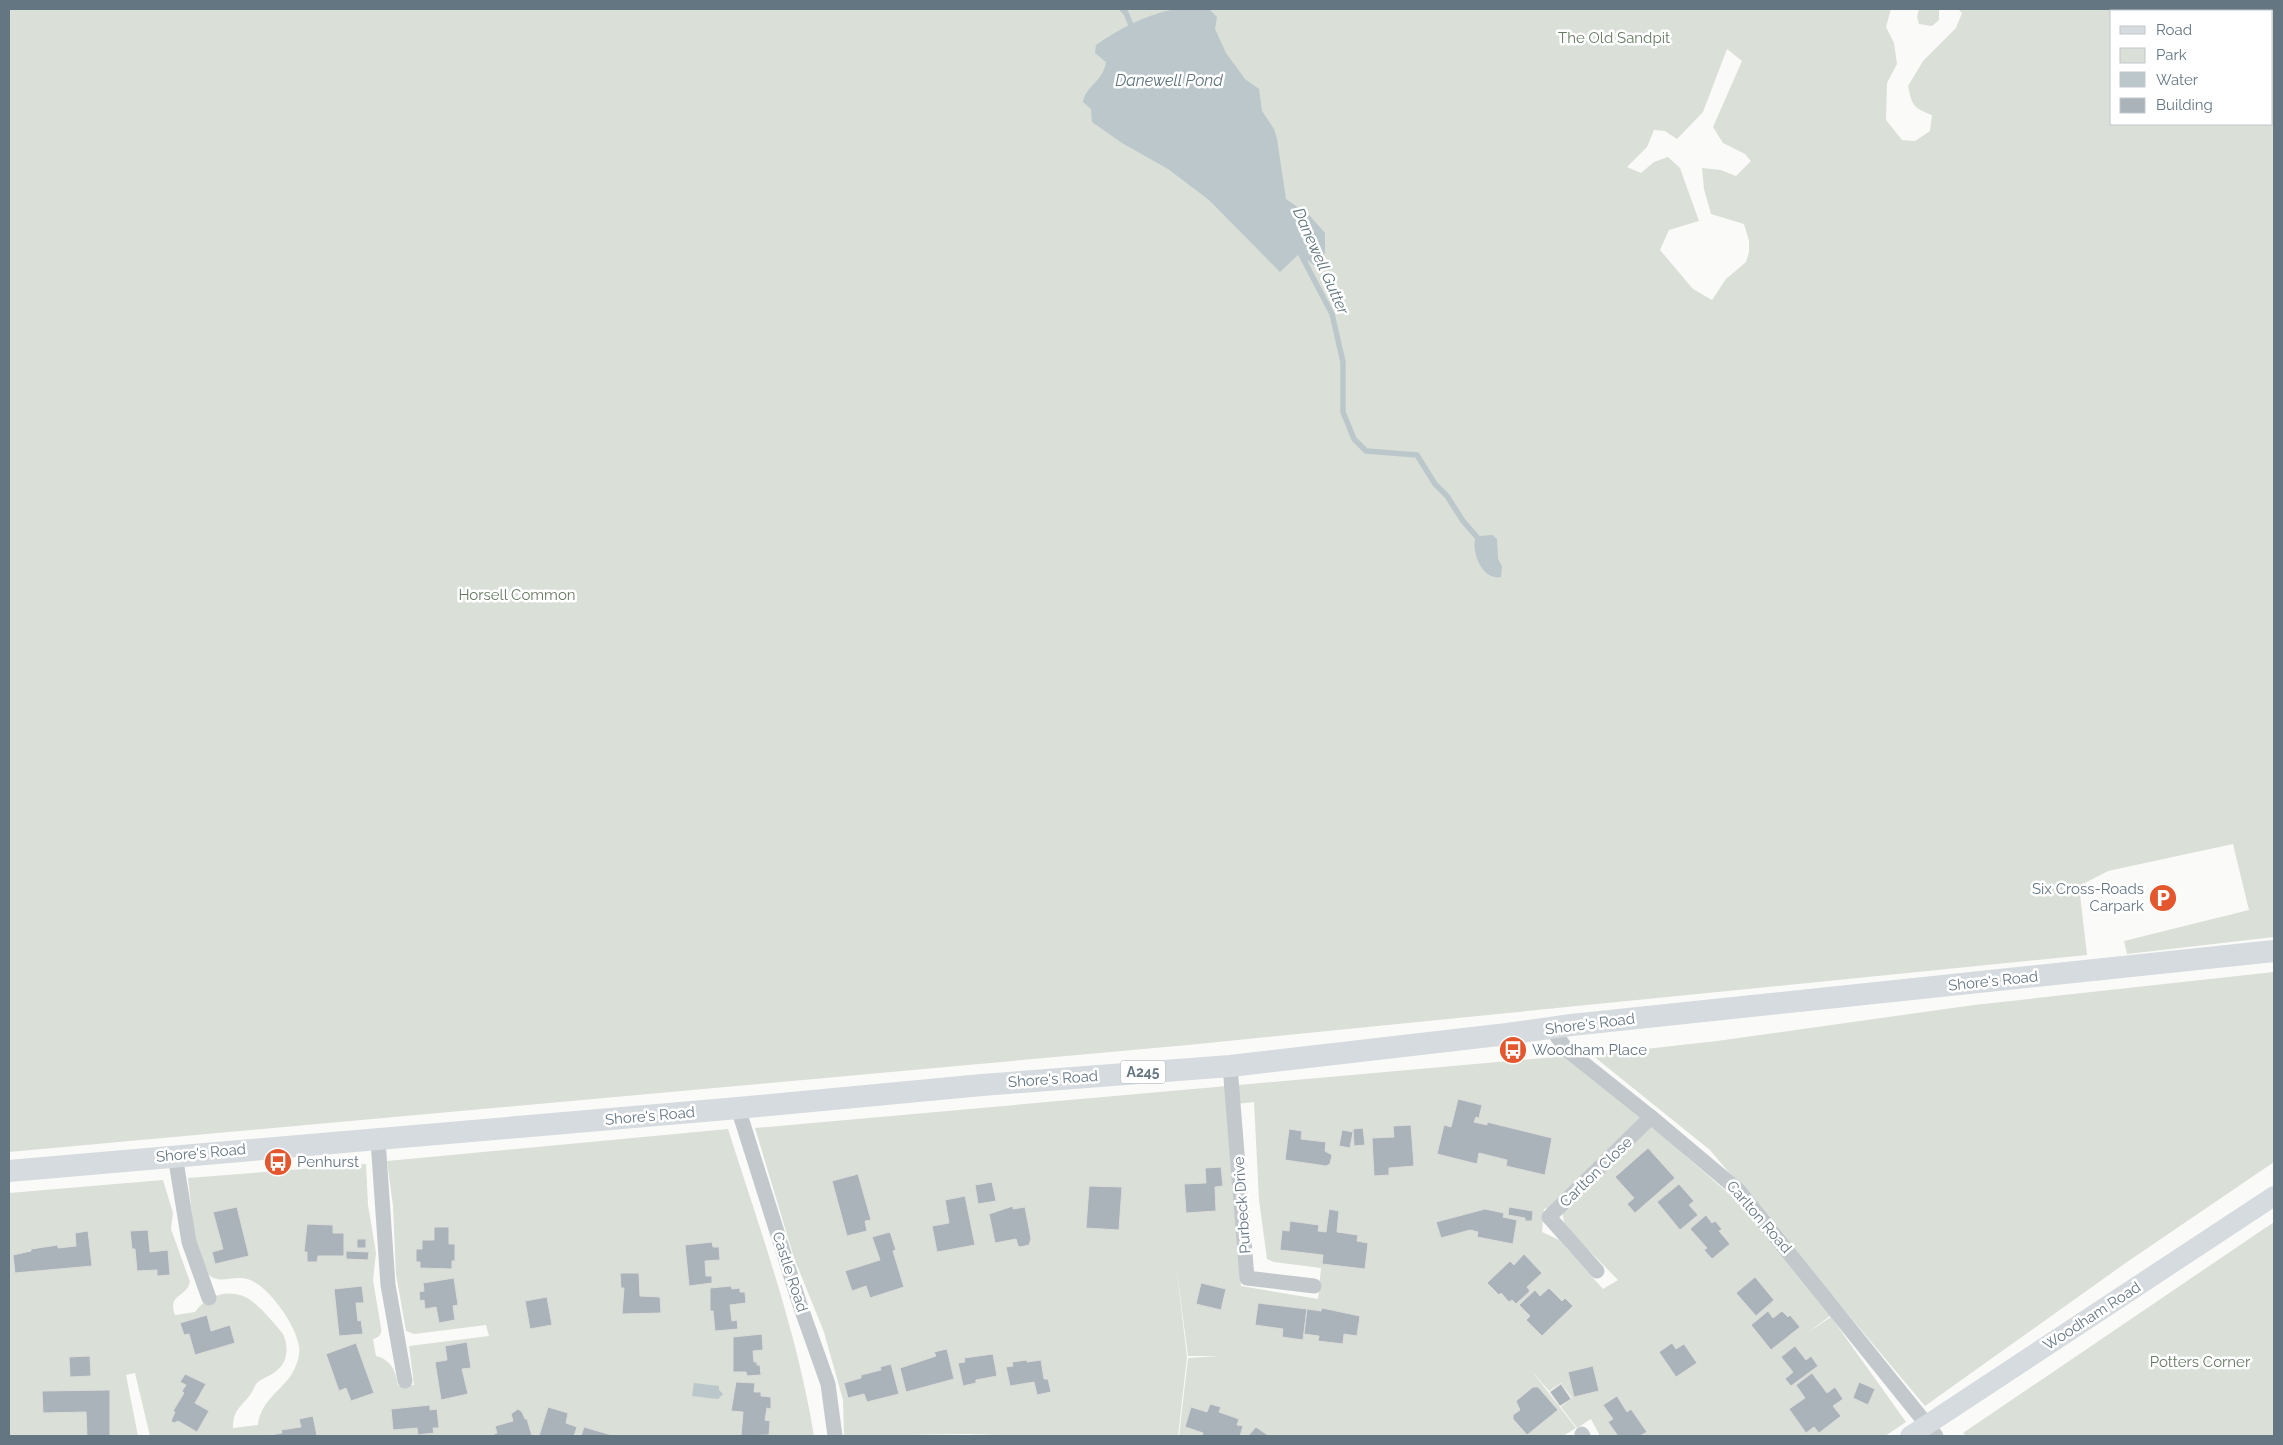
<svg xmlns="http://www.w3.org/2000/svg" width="2283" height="1445" font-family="Raleway,sans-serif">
	<rect width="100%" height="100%" fill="#fafaf8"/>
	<!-- green -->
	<g fill="#dadfd7" fill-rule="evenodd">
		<path d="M9,9H1891L1886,27L1894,43L1897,64L1887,83L1886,120L1902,140L1915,141L1930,131L1932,115C1913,108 1912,105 1908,86L1923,61L1956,28L1962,13L1958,9H2274V937L2127,954L2124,941L2249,910L2233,844L2108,871L2079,886L2087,955L1188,1045L9,1152ZM2112,11H2272V124H2112ZM1727,49L1742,61L1713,127L1723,143L1745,154L1751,161L1736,176L1721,170L1702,168L1704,189L1711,214L1744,224L1749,241V252L1746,262L1726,279L1712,300L1693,289L1660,250L1669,230L1699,221L1680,168L1668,157L1654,162L1641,173L1627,167L1647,147L1654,130L1665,131L1677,139L1703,112Z"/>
		<path d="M1919,9H1939V20L1932,26L1919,24L1917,17Z"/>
		<path d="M2274,972V1162L2127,1262L1925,1406L1710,1150L1592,1055L1717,1041L1974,1005Z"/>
		<path d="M1566,1056L1641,1118L1551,1207L1544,1209L1542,1232L1559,1240L1603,1289L1618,1280L1565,1226L1562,1212L1651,1126L1743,1206L1830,1316L1807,1333L1831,1317L1906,1422L1885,1436H1600L1591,1419L1577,1428L1561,1407L1572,1398L1561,1383L1549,1391L1531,1370L1576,1428L1563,1436H1179L1188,1358L1219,1356H1188L1176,1265L1187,1357L1178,1436H1024L968,1434L844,1436L843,1400L824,1332L794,1258L755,1128ZM1254,1102L1259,1200L1267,1259L1274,1262L1321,1268L1318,1299L1241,1286L1226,1105Z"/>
		<path d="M728,1129C760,1230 797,1331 814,1436H150L135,1373L126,1375L138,1436H9V1193L163,1180L173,1213L171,1229L190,1282C186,1298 167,1294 175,1315L195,1312C208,1293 235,1287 253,1302C264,1311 274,1323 283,1334C289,1347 288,1363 275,1372C270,1376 263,1378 258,1382C254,1386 253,1391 250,1395C240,1408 233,1410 233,1428L258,1425C260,1404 276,1394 289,1378C295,1370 301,1356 299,1346C295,1325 276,1298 259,1285C238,1269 223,1287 209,1275L195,1242L188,1178L366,1164L368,1205L376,1253L373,1280L381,1328C382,1335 379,1337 373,1339L376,1356C392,1360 396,1372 398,1386L414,1385L409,1346L489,1336L486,1325L414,1334L406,1331L396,1274L393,1206L387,1161Z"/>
		<path d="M2274,1222V1436H1966L1963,1433Z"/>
	</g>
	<!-- water -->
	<g fill="#bbc7cb">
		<path d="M1176,9H1209L1217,17L1215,29L1226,53L1245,79L1259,89L1262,111L1274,129L1277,139L1286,199L1310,216L1325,233V253L1315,266L1299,254L1280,272L1209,200L1168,169L1122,143L1092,122L1091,109L1083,102C1086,85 1103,82 1106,62L1095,53L1096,45C1120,28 1148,14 1176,9Z"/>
		<path d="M1492,535L1497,539L1498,559L1502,566L1501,577C1483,581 1472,554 1475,539L1480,536Z"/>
		<path d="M694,1383L719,1386V1390L723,1394L718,1399L692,1396Z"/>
	</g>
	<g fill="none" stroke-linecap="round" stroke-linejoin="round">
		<!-- stream -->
		<g stroke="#bbc7cb" stroke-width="5.5">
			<path d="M1122,9L1126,13L1131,25"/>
			<path d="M1297,247L1332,314L1343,362V412L1354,439L1366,451L1417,455L1435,484L1447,496L1463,521L1477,537"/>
		</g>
	</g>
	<!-- building -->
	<g fill="#aab3b9" stroke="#dcdcda">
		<path d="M1458,1099L1482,1105L1479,1118L1476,1117L1474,1122L1487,1125V1122L1552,1138L1545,1175L1506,1166L1507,1160L1479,1153L1477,1164L1437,1154L1444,1125L1451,1127Z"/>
		<path d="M1411,1125L1414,1166L1389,1168V1175L1374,1176L1372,1138L1394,1137L1393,1126Z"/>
		<path d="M1363,1128L1365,1145L1354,1146L1353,1129Z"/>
		<path d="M1289,1129L1302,1131L1301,1139L1326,1142L1325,1151L1332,1155L1330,1164L1326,1166L1285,1160Z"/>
		<path d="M1342,1130L1353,1132L1350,1148L1339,1146Z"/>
		<path d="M1648,1148L1675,1178L1635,1213L1627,1204L1634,1198L1615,1177Z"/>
		<path d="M1221,1167L1223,1186L1215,1187L1216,1211L1186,1213L1184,1184L1206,1183L1205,1168Z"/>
		<path d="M858,1174L871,1220L865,1221L867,1231L847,1236L832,1181Z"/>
		<path d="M992,1182L996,1201L978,1204L975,1185Z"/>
		<path d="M1679,1184L1694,1201L1689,1205L1698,1215L1680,1230L1657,1202Z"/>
		<path d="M1089,1186L1122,1187L1119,1230L1086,1228Z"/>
		<path d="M965,1196L975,1245L937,1252L932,1226L949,1223L945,1200Z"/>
		<path d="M1013,1206V1209L1025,1207L1031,1239L1029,1245L1020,1247L1018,1246L1016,1239L995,1243L989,1214Z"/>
		<path d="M237,1207L249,1256L215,1264L212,1252L223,1249L213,1212Z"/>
		<path d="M1509,1207L1533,1211L1532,1221H1525V1218L1508,1215Z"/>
		<path d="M1329,1209L1339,1211L1337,1232L1358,1235L1357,1241L1368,1243L1365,1269L1322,1264L1323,1255L1280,1250L1282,1230L1289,1231L1290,1221L1319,1225L1318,1231L1326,1232Z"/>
		<path d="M1485,1209L1504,1213L1503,1217L1517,1220L1513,1244L1477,1237L1478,1232L1470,1230L1441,1238L1436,1222Z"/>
		<path d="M1706,1215L1712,1223L1715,1221L1722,1229L1719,1231L1730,1244L1712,1259L1704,1250L1707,1248L1690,1229Z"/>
		<path d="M307,1224L333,1225V1233H344V1256H318L317,1262H307V1252H304Z"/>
		<path d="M434,1227H449V1244H455V1261H452V1269L420,1268V1262H416V1249H422V1240H434Z"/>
		<path d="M148,1230L150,1252L168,1250L170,1275L157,1276V1270L137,1271L135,1249H132L130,1231Z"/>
		<path d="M88,1231L92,1266L15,1273L13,1255L31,1251V1249L58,1245V1248L76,1246L75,1233Z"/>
		<path d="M890,1232L896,1250L893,1251L904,1287L870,1298L866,1286L852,1291L845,1271L880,1260L872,1237Z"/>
		<rect x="357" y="1239" width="9" height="9"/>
		<path d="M712,1242L713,1247H719L720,1260L705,1261L706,1276H712V1283L689,1286L685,1245Z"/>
		<path d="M346,1251L369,1252L368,1260L346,1259Z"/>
		<path d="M1524,1254L1542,1273L1527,1287L1530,1291L1516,1304L1512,1300L1509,1302L1501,1293L1499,1295L1487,1283L1510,1261L1514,1265Z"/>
		<path d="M620,1273H639L640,1296L660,1297L661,1313L622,1314L624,1288H621Z"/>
		<path d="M1755,1277L1774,1300L1756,1316L1736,1293Z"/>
		<path d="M454,1278L458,1305L453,1306L455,1320L439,1323L436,1307L425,1309L424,1300L420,1301L419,1292L424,1291L423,1283Z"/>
		<path d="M1201,1283L1226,1289L1221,1310L1196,1304Z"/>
		<path d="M362,1286L364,1303H356L358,1321L361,1320L363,1334L339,1336L334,1289Z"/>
		<path d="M731,1286L732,1289L740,1288V1292H745L746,1303L730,1305L732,1321L737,1320L738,1329L715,1331L713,1311H710V1288Z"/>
		<path d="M1549,1288L1562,1301L1565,1298L1573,1306L1542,1336L1526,1320L1530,1316L1519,1305L1535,1290L1540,1296Z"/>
		<path d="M547,1297L552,1325L530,1329L525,1301Z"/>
		<path d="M1258,1303L1307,1309L1303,1340L1282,1337L1283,1329L1255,1325Z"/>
		<path d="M1322,1308L1360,1316L1357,1336L1344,1334L1343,1344L1318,1341L1319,1336L1304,1334L1307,1309L1321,1311Z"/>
		<path d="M1768,1311L1773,1318L1782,1311L1788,1317L1790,1315L1800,1327L1771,1350L1751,1325Z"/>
		<path d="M207,1315L211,1331L230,1325L235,1343L195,1355L189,1334L184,1335L180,1323Z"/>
		<path d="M762,1334L763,1350L753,1351L754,1362H757V1365H760L761,1375L747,1376L746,1372H733V1337Z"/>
		<path d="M467,1342L471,1368L462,1369L468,1394L441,1400L435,1362L447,1360L445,1346Z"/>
		<path d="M356,1343L374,1393L351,1401L346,1388L339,1391L326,1354Z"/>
		<path d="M1672,1343L1676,1349L1684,1344L1697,1363L1676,1377L1659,1352Z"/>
		<path d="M1795,1346L1806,1360L1811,1356L1818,1366L1791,1386L1785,1379L1793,1372L1781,1357Z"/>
		<path d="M947,1349L954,1379L906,1392L900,1368L936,1356L934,1352Z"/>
		<path d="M993,1354L997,1376L976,1380V1383L963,1386L958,1363L965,1362L964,1358Z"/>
		<path d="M90,1356L91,1376L70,1377L69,1357Z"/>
		<path d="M1027,1360V1362L1041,1360L1044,1379H1048L1051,1392L1037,1395L1034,1382L1010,1386L1006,1367L1013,1366L1012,1362Z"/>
		<path d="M891,1364L899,1394L867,1402L864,1394L848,1398L844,1383L861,1378V1375L881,1370L880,1367Z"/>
		<path d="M1593,1366L1599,1391L1574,1397L1568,1372Z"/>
		<path d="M1812,1373L1827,1393L1835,1387L1843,1399L1833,1406L1841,1416L1819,1433L1814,1427L1806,1433L1789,1409L1805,1398L1796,1385Z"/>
		<path d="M185,1374L206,1384L195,1403L209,1411L197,1432L178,1421L174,1423L171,1421L175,1412L173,1411L184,1393L182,1391L186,1385L180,1382Z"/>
		<path d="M736,1382L755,1383L754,1392H761V1396L771,1397V1409L767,1408L765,1420L770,1421L769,1435L741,1436L743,1412L731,1411Z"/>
		<path d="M1859,1382L1875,1389L1868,1405L1853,1398Z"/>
		<path d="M1561,1384L1571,1399L1560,1406L1550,1392Z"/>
		<path d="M1533,1387H1538L1558,1410L1527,1435L1513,1419V1415L1520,1410L1516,1401Z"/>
		<path d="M110,1390V1436H87L86,1412L43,1413L42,1391Z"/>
		<path d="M1617,1396L1627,1412L1631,1409L1647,1432L1640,1436H1618L1608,1422L1613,1419L1603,1405Z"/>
		<path d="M1210,1404L1221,1407L1219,1412L1239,1419L1237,1425L1243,1426L1240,1436H1202L1203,1433L1185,1427L1191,1407L1207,1412Z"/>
		<path d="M430,1405V1410L437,1409L439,1428H433L434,1433L418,1435L417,1428L393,1430L391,1409Z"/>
		<path d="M548,1407L568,1413L566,1423L577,1427L574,1436H539Z"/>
		<path d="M518,1409L522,1412L525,1419H527L532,1436H495L494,1434L497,1433L495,1426L513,1421L511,1414Z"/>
		<path d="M313,1416L317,1436H265L282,1433L281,1430L301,1427L299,1419Z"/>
		<path d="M584,1427L615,1436H581Z"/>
		<path d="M1256,1427L1269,1436H1248Z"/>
	</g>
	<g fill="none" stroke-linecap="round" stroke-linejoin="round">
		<!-- street -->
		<g stroke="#c3c8cc" stroke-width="15">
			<path d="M1551,1028L1567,1050L1651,1117L1739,1191L1936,1436"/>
			<path d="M1230,1066L1247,1278L1314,1286"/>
			<path d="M738,1108L800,1305L828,1384L835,1436"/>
			<path d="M378,1140L388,1285L405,1381"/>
			<path d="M175,1155L189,1242L209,1298"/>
			<path d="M1597,1271L1549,1217L1651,1117"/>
			<path d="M1582,1434L1583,1436"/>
		</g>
		<!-- secondary -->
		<path stroke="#d6dbdf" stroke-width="20" d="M1910,1436L2274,1196"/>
		<!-- primary -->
		<path stroke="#d6dbdf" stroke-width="22" d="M9,1171L738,1108L982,1085L1230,1066L1507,1034L1571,1025L2274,951"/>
	</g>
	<!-- icons -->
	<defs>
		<symbol id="parking-disc" viewBox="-11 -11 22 22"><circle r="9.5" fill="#e4572e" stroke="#fff"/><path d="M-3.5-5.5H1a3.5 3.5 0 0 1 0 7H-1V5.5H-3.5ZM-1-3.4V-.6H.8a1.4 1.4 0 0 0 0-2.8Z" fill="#fff"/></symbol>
		<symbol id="bus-disc" viewBox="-11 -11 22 22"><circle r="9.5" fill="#e4572e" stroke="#fff"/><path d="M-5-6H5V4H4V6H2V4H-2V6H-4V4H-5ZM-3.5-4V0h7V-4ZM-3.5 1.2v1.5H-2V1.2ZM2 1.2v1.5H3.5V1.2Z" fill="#fff"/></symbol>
	</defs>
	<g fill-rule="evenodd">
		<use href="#parking-disc" x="2147" y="882" width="32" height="32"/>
		<use href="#bus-disc" x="1497" y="1034" width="32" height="32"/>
		<use href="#bus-disc" x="262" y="1146" width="32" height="32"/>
	</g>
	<g text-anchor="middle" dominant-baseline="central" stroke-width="5" stroke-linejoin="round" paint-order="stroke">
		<!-- shield labels -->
		<rect fill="#fff" stroke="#939fa8" stroke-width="1" x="1120.5" y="1060.5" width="45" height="23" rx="4"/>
		<g font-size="14" font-weight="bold" fill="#657683">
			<text x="1143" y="1072">A245</text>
		</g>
		<!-- park labels -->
		<g font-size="15" fill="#687a64" stroke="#fff">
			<text x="1614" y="38">The Old Sandpit</text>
			<text x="517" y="595">Horsell Common</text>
			<text x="2200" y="1362">Potters Corner</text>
		</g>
		<!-- poi labels -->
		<g font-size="15" fill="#657683" stroke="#fff" text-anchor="start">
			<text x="2144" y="889" text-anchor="end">Six Cross-Roads<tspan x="2144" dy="17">Carpark</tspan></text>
			<text x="1532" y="1050">Woodham Place</text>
			<text x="297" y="1162">Penhurst</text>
		</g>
		<!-- street labels -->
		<g font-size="15" fill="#657683" stroke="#fff">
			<text transform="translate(1993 981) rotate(-6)">Shore's Road</text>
			<text transform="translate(1590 1024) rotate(-7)">Shore's Road</text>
			<text transform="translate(1053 1079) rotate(-4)">Shore's Road</text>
			<text transform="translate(650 1116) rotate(-5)">Shore's Road</text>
			<text transform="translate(201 1153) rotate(-5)">Shore's Road</text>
			<text transform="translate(1596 1172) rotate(-44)">Carlton Close</text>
			<text transform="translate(1242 1205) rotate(-94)">Purbeck Drive</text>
			<text transform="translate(1759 1217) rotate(49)">Carlton Road</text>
			<text transform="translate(790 1272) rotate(72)">Castle Road</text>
			<text transform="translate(2092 1316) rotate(-33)">Woodham Road</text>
		</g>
		<!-- water labels -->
		<g font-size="16" font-style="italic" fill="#60757c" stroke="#fff">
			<text x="1169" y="80">Danewell Pond</text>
			<text transform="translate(1321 261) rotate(66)">Danewell Gutter</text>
		</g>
	</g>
	<!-- border -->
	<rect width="2283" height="1445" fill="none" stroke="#657683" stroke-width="20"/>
	<!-- legend -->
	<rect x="2110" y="10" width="162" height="115" fill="#ffffff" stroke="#c1c8cd"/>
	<rect x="2120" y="26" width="25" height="8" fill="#d6dbdf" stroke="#c1c8cd"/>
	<text x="2156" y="35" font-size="15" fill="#657683">Road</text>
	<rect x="2120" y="48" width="25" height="15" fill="#dadfd7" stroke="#c1c8cd"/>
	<text x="2156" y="60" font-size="15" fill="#657683">Park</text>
	<rect x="2120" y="72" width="25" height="15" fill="#bbc7cb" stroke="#c1c8cd"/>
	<text x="2156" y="85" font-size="15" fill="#657683">Water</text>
	<rect x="2120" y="98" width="25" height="15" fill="#aab3b9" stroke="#c1c8cd"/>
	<text x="2156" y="110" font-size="15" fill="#657683">Building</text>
</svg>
